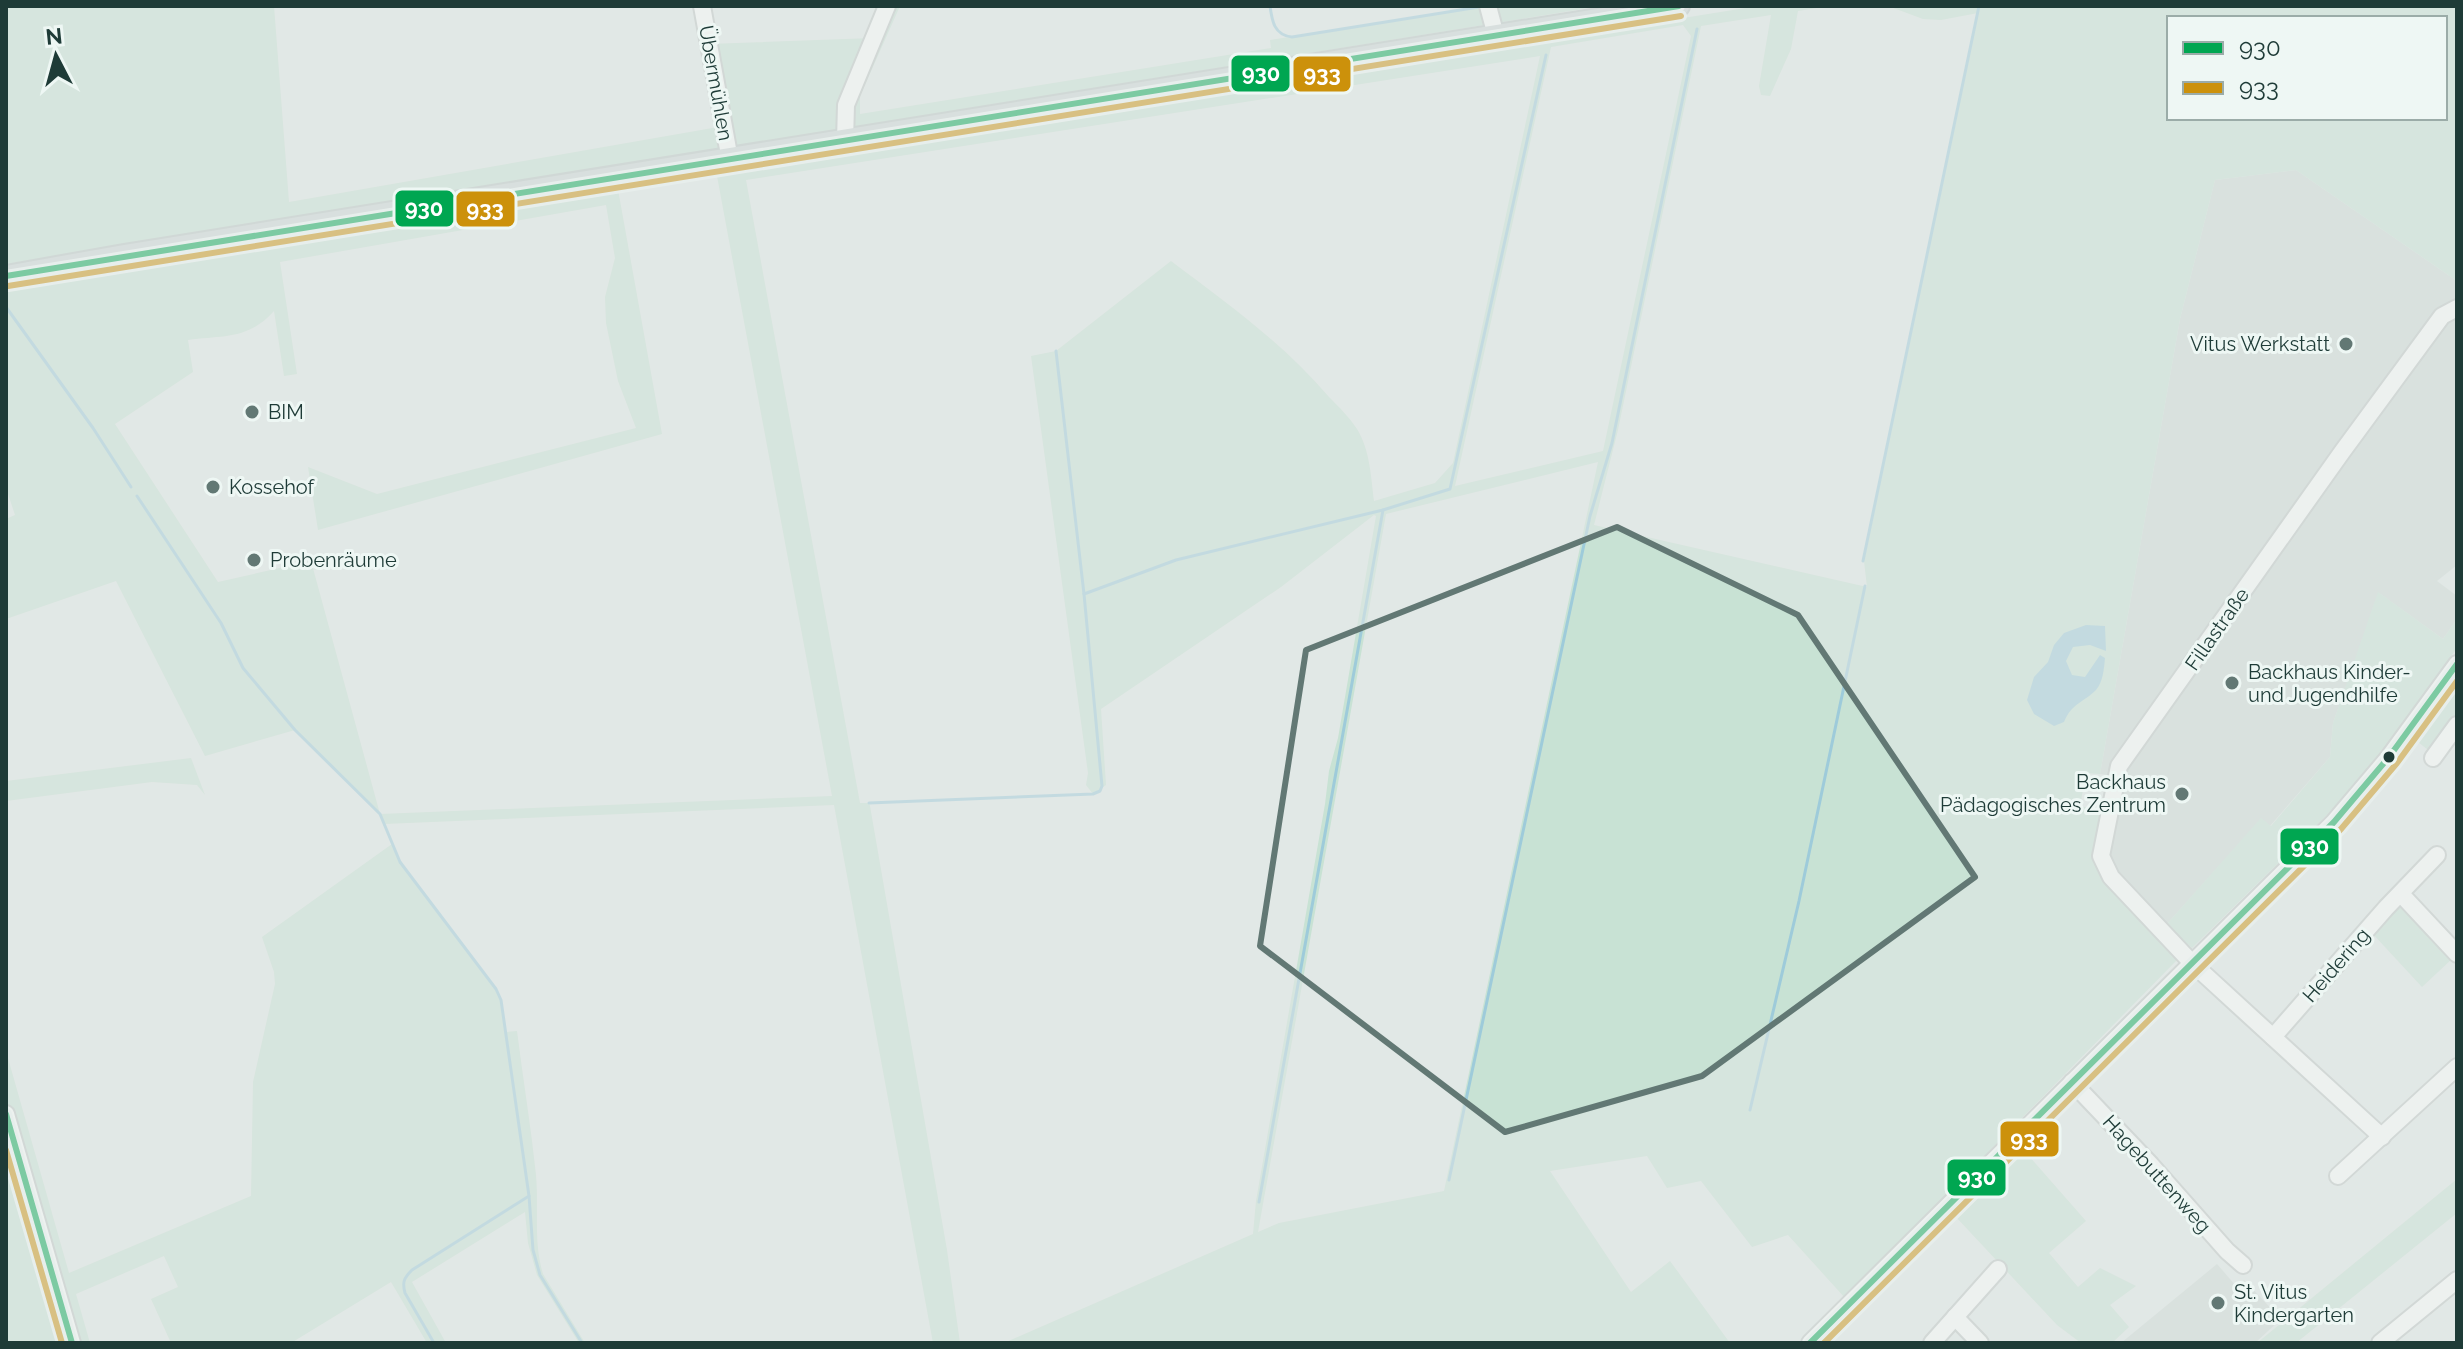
<svg xmlns="http://www.w3.org/2000/svg" width="2463" height="1349" font-family="Raleway,sans-serif">
	<rect width="100%" height="100%" fill="#e1e8e6"/>
	<!-- built -->
	<g fill="#cedad6">
		<path d="M2296,170L2457,281V565L2437,581L2457,596V619L2443,639L2379,593L2333,723L2330,757L2270,826L2261,819L2166,925L2129,887L2113,867L2106,852L2121,777L2100,774L2180,319L2215,180Z"/>
		<path d="M2217,1264L2236,1286L2244,1280L2281,1319L2255,1343H2121Z"/>
	</g>
	<!-- green -->
	<g fill="#c8e2d4" fill-rule="evenodd">
		<path d="M6,6H274L289,202L724,126L709,44L873,38L887,6H900L860,96V114L1271,48L1270,40L1488,6H1601L6,264Z"/>
		<path d="M1758,6H1829L1798,11L1791,49L1770,96L1761,95L1759,86L1771,15L1701,26L1618,430L1594,525L1867,587L1864,561L1978,13L1941,20L1923,19L1888,6H2457V281L2296,170L2215,180L2180,319L2100,774L2086,773L2080,806L2094,809L2104,822L2098,857L2178,959L1845,1298L1788,1235L1752,1247L1701,1181L1667,1188L1647,1156L1550,1171L1631,1292L1670,1261L1730,1343H1004L1253,1234L1256,1201L1325,804L1329,771L1338,738L1376,516L1374,515L1281,587L1101,709L1106,785L1093,794L1086,785L1088,773L1031,356L1056,351L1171,261C1227,303 1284,344 1329,397C1339,407 1350,418 1357,429C1370,450 1371,477 1374,501L1435,483L1453,463L1540,56L746,180L860,803H869L870,806L947,1250L960,1343H933L834,805L384,824L380,814L295,730L205,756L116,581L6,619V519L15,515L6,488V287L617,184L662,434L318,530L308,467L377,494L636,428L618,381L606,323L605,297L615,258L606,205L280,262L297,374L284,376L274,311C248,340 224,335 188,340L193,372L115,424L218,582L311,561L380,814L832,796L717,176L744,168ZM2169,18H2445V118H2169ZM1683,25L1691,36L1603,451L1455,486L1551,47ZM1598,462L1444,1191L1279,1223L1258,1232L1386,514Z"/>
		<path d="M2378,592L2443,639L2457,619V648L2399,729L2360,779L2326,816L2192,948L2166,925L2261,818L2271,826L2330,757L2333,723Z"/>
		<path d="M2457,686V716L2432,753L2418,742Z"/>
		<path d="M191,758L205,795L197,785L152,782L6,801V781Z"/>
		<path d="M392,844L400,862L496,989L501,1000L506,1032L517,1031C523,1079 531,1127 536,1175C539,1209 533,1241 543,1274L585,1343H579L537,1275L528,1243L525,1212L412,1282L446,1343H427L391,1282L291,1343H171L151,1299L178,1287L164,1256L76,1294L90,1343H75L6,1104V1051L69,1273L251,1196L253,1082L275,984L274,972L262,937Z"/>
		<path d="M2397,908H2404L2453,958L2422,987L2372,933Z"/>
		<path d="M6,1121L69,1343H6Z"/>
		<path d="M2022,1148L2086,1221L2049,1253L2078,1287L2100,1268L2136,1286L2110,1305L2129,1327L2112,1343H2081L2057,1325L1955,1216Z"/>
		<path d="M2457,1179V1213L2296,1343H2257Z"/>
	</g>
	<!-- water -->
	<path fill="#9ecbda" d="M2086,625L2105,626L2106,651L2090,645L2073,647L2066,661L2072,675L2085,677L2100,655L2105,658C2104,669 2103,682 2096,690C2083,703 2072,703 2064,722L2054,726L2034,714L2027,700L2034,677L2048,662L2054,645L2064,633Z"/>
	<g fill="none" stroke-linecap="round" stroke-linejoin="round">
		<!-- stream -->
		<g stroke="#9ecbda" stroke-width="3">
			<path d="M1270,6C1272,21 1274,35 1292,37L1479,7"/>
			<path d="M6,307L93,428L131,487"/>
			<path d="M137,496L221,623L243,668L295,730L380,814L400,862L496,989L501,1000L529,1196L412,1270C404,1278 402,1282 405,1293L434,1343"/>
			<path d="M1863,561L1979,6"/>
			<path d="M1084,594L1176,560L1383,510L1450,489L1546,55"/>
			<path d="M869,803L1093,794L1100,791L1102,786L1084,594L1056,351"/>
			<path d="M1750,1110L1799,901L1865,586"/>
			<path d="M1449,1180L1590,516L1612,443L1697,29"/>
			<path d="M529,1196L533,1250L540,1275L582,1343"/>
			<path d="M1259,1202L1383,510"/>
		</g>
		<defs>
			<g id="minor">
				<path d="M702,6L730,160"/>
				<path d="M1488,6L1496,36"/>
				<path d="M845,141L846,105L887,6"/>
				<path d="M2433,758L2457,725"/>
				<path d="M2401,894L2457,954"/>
				<path d="M2273,1037L2386,908L2437,855"/>
				<path d="M2072,1082L2151,1165L2227,1251L2243,1265"/>
				<path d="M6,1114L72,1343"/>
				<path d="M2382,1137L2192,963L2111,877L2101,856L2119,766L2342,452L2442,316L2457,308"/>
				<path d="M2338,1176L2457,1067"/>
				<path d="M1955,1317L1980,1343"/>
				<path d="M1810,1343L2334,822L2389,757L2457,664"/>
				<path d="M1932,1343L1998,1269"/>
				<path d="M2380,1343L2457,1280"/>
			</g>
			<path id="major" d="M6,276L124,255L1679,6"/>
		</defs>
		<!-- minor casing -->
		<use href="#minor" stroke="#bec5c3" stroke-width="20"/>
		<!-- major casing -->
		<use href="#major" stroke="#bbc5c3" stroke-width="24"/>
		<!-- minor -->
		<use href="#minor" stroke="#fafcfb" stroke-width="16"/>
		<!-- major -->
		<use href="#major" stroke="#ccd5d4" stroke-width="20"/>
		<defs>
			<g id="bus-1">
				<path d="M6,276L1679,6"/>
				<path d="M6,1114L72,1343"/>
				<path d="M1810,1343L2334,822L2389,757L2457,664"/>
			</g>
			<g id="bus-2">
				<path d="M8,286L1681,16"/>
				<path d="M6,1150L62,1343"/>
				<path d="M1824,1343L2341,829L2397,763L2457,681"/>
			</g>
		</defs>
		<!-- bus-1 casing -->
		<use href="#bus-1" stroke="#eef7f4" stroke-width="12"/>
		<!-- bus-2 casing -->
		<use href="#bus-2" stroke="#eef7f4" stroke-width="12"/>
		<!-- bus-1 -->
		<use href="#bus-1" stroke="#00a651" stroke-width="6"/>
		<!-- bus-2 -->
		<use href="#bus-2" stroke="#cc910b" stroke-width="6"/>
	</g>
	<!-- marked area -->
	<path d="M0 0H2463V1349H0ZM1617,527L1798,615L1975,877L1702,1076L1505,1132L1260,946L1306,650Z" fill="#e1e8e6" fill-opacity=".55" fill-rule="evenodd"/>
	<path fill="none" stroke="#627874" stroke-width="6" stroke-linejoin="round" d="M1617,527L1798,615L1975,877L1702,1076L1505,1132L1260,946L1306,650Z"/>
	<!-- markers -->
	<g fill="#627874" stroke="#eef7f4" stroke-width="3">
		<circle cx="2346" cy="344" r="8"/>
		<circle cx="252" cy="412" r="8"/>
		<circle cx="213" cy="487" r="8"/>
		<circle cx="254" cy="560" r="8"/>
		<circle cx="2232" cy="683" r="8"/>
		<circle cx="2182" cy="794" r="8"/>
		<circle cx="2218" cy="1303" r="8"/>
	</g>
	<circle fill="#1e3b37" stroke="#eef7f4" stroke-width="3" cx="2389" cy="757" r="7"/>
	<g text-anchor="middle" dominant-baseline="central" stroke-width="6" stroke-linejoin="round" paint-order="stroke">
		<!-- street labels -->
		<g font-size="20" fill="#1e3b37" stroke="#eef7f4">
			<text transform="translate(716 83) rotate(80)">Übermühlen</text>
			<text transform="translate(2217 629) rotate(-55)">Fillastraße</text>
			<text transform="translate(2336 965) rotate(-49)">Heidering</text>
			<text transform="translate(2157 1174) rotate(48)">Hagebuttenweg</text>
		</g>
		<!-- poi labels -->
		<g font-size="20" fill="#1e3b37" stroke="#eef7f4" text-anchor="start">
			<text x="2330" y="344" text-anchor="end">Vitus Werkstatt</text>
			<text x="268" y="412">BIM</text>
			<text x="229" y="487">Kossehof</text>
			<text x="270" y="560">Probenräume</text>
			<text x="2248" y="672">Backhaus Kinder-<tspan x="2248" dy="23">und Jugendhilfe</tspan></text>
			<text x="2166" y="782" text-anchor="end">Backhaus<tspan x="2166" dy="23">Pädagogisches Zentrum</tspan></text>
			<text x="2234" y="1292">St. Vitus<tspan x="2234" dy="23">Kindergarten</tspan></text>
		</g>
	</g>
	<g stroke="#eef7f4" stroke-width="3">
		<rect x="1230" y="54" width="61" height="39" rx="8" fill="#00a651"/>
		<rect x="1292" y="55" width="60" height="38" rx="8" fill="#cc910b"/>
		<rect x="394" y="189" width="61" height="39" rx="8" fill="#00a651"/>
		<rect x="455" y="190" width="61" height="38" rx="8" fill="#cc910b"/>
		<rect x="2279" y="827" width="61" height="39" rx="8" fill="#00a651"/>
		<rect x="1999" y="1120" width="61" height="38" rx="8" fill="#cc910b"/>
		<rect x="1946" y="1158" width="61" height="39" rx="8" fill="#00a651"/>
	</g>
	<g font-size="22" text-anchor="middle" font-weight="bold" fill="#fff">
		<text x="1261" y="81">930</text>
		<text x="1322" y="82">933</text>
		<text x="424" y="216">930</text>
		<text x="485" y="217">933</text>
		<text x="2310" y="854">930</text>
		<text x="2029" y="1147">933</text>
		<text x="1977" y="1185">930</text>
	</g>
	<!-- border -->
	<rect width="2463" height="1349" fill="none" stroke="#1e3b37" stroke-width="16"/>
	<!-- legend -->
	<rect x="2167" y="16" width="280" height="104" fill="#eef7f4" stroke="#9baca8" stroke-width="2"/>
	<rect x="2183" y="42" width="40" height="12" fill="#00a651" stroke="#9baca8" stroke-width="2"/>
	<text x="2239" y="56" font-size="24" fill="#1e3b37">930</text>
	<rect x="2183" y="82" width="40" height="12" fill="#cc910b" stroke="#9baca8" stroke-width="2"/>
	<text x="2239" y="96" font-size="24" fill="#1e3b37">933</text>
	<!-- north arrow -->
	<g transform="translate(56 56) rotate(354)" stroke="#eef7f4" stroke-width="6" paint-order="stroke">
	<path d="M0-6L14 30L0 20L-14 30Z" fill="#1e3b37"/>
	<text y="-12" font-size="22" font-weight="bold" text-anchor="middle" fill="#1e3b37">N</text>
	</g>
</svg>
